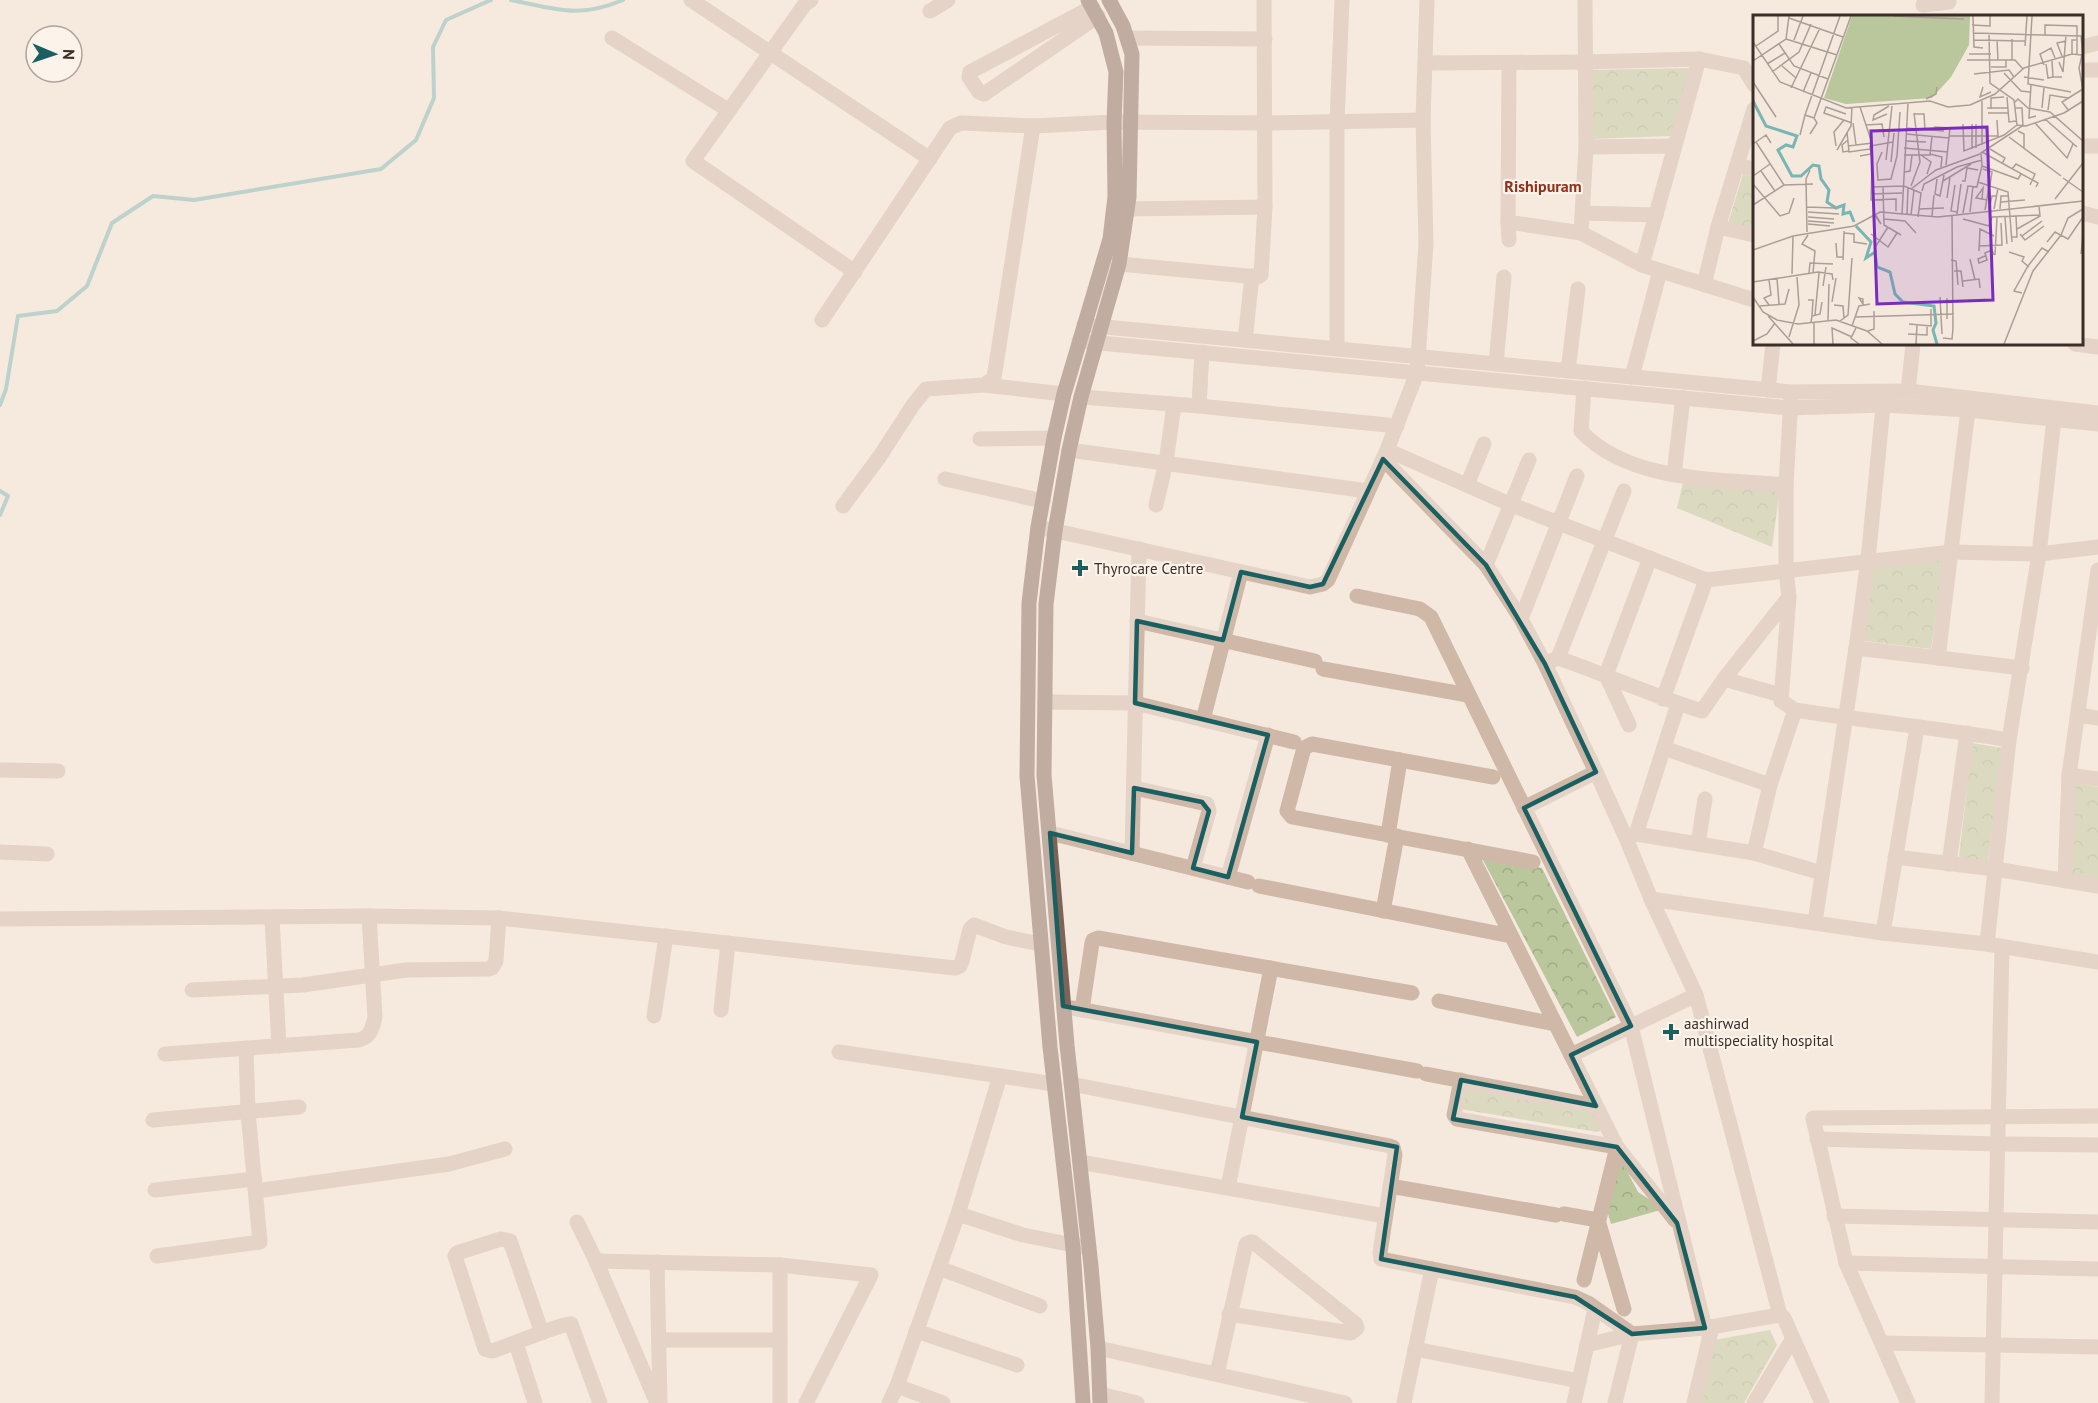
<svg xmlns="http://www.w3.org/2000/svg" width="2098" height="1403" font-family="'PT Sans',sans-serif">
	<defs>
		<pattern id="park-crowns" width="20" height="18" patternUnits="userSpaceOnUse" patternTransform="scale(1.5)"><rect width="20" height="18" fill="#bac69c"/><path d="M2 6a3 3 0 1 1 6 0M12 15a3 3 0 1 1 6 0" fill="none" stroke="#a1aa86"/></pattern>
	</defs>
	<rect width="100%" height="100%" fill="#f5e9de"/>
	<!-- park -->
	<g fill="url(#park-crowns)">
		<path d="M1691,68L1671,136L1591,139L1590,70Z"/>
		<path d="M1743,174L1754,177V230L1728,223Z"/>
		<path d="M1683,483L1780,489L1772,547L1677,508Z"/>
		<path d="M1944,559L1931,649L1864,641L1874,564Z"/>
		<path d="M1972,743L2002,748L1988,862L1959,857Z"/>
		<path d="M2074,783L2098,787V879L2069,876Z"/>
		<path d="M1486,857L1542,868L1616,1017L1577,1037L1483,860Z"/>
		<path d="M1467,1079L1591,1099L1605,1129L1597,1132L1460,1109Z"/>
		<path d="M1619,1156L1638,1192L1664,1209L1611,1224L1605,1204Z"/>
		<path d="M1770,1330L1777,1345L1744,1403H1696L1708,1341Z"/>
	</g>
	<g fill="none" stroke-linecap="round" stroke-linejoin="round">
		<!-- stream -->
		<g stroke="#79b5b5" stroke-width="4">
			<path d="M511,0C556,9 578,19 623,0"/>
			<path d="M0,405L6,389L18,316L57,311L87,286L112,223L153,196L194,200L381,169L416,140L434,98L433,47L446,20L491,0"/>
			<path d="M0,491L8,496L0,515"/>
		</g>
		<!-- minor -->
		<g stroke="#cfb8a8" stroke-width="15">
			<path d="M691,0L930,159"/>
			<path d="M811,0L805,4L693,161L855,272"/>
			<path d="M1923,5L1949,2"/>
			<path d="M1092,7L970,72L969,77L979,92L984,94L1098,16"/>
			<path d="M930,11L948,0"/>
			<path d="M612,38L728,110"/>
			<path d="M1127,38L1265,39"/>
			<path d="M2082,47L2098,43"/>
			<path d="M1425,63L1585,62L1699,59L1744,68L1754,85"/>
			<path d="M1509,63L1508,222L1581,233L1642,265L1754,300"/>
			<path d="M2082,70H2098"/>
			<path d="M2082,146H2098"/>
			<path d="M1586,147L1674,146"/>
			<path d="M1737,165L1754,169"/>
			<path d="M1127,209L1265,207"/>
			<path d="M1583,213L1656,215"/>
			<path d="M2082,213L2098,217"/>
			<path d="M1508,222L1509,240"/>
			<path d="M1718,227L1754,235"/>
			<path d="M1581,233L1586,147L1585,0"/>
			<path d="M1119,264L1258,277L1261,275L1265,207L1264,0"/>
			<path d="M1642,265L1699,59"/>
			<path d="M1704,285L1718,227L1754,109"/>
			<path d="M822,320L950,128L961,123L1033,126L1114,122L1264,123L1423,120"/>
			<path d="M1084,325L1792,392L1908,391L2098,413"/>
			<path d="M1245,340L1252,276"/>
			<path d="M1079,341L1789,408L1884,405L1968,410L2098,424"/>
			<path d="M2075,344L2098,347"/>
			<path d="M1337,349V122L1342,0"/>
			<path d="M1496,364L1504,277"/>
			<path d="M1568,371L1578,289"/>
			<path d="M1632,377L1660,271"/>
			<path d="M984,385L1064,394"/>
			<path d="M1584,388L1581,431C1629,483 1721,479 1786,485"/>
			<path d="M1768,390L1773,344"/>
			<path d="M1908,391L1913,344"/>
			<path d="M1081,397L1199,406L1397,426"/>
			<path d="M1791,398L1786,485V569L1789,597L1781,701L1795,710C1866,721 1938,728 2009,740"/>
			<path d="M1199,406L1202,352"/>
			<path d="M980,439L1054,438"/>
			<path d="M1069,450L1368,491"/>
			<path d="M1387,450L1512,505L1706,580L1952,552L2039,554L2098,547"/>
			<path d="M1383,459L1486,565L1521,619L1545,664L1596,772L1626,838L1651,899L1696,995L1780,1315"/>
			<path d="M1674,474L1683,398"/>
			<path d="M945,479L1043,501"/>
			<path d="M1467,485L1484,444"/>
			<path d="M1156,505L1166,462L1174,405"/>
			<path d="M843,506L880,456L913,405L926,389L984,385L994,378L1033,126"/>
			<path d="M1038,527L1310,587L1323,584L1328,580L1387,450L1417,373L1426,244L1423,120L1427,0"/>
			<path d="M1486,565L1529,460"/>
			<path d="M1357,596L1420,609L1431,617L1631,1026L1705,1328"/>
			<path d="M1521,619L1577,476"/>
			<path d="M1137,621L1315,661"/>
			<path d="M1856,648L2022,668"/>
			<path d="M1558,658C1607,675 1653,696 1702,711L1724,679L1789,597"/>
			<path d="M1938,658L1968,410"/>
			<path d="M1549,662L1558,658L1624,491"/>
			<path d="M1323,669L1468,695"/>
			<path d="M1724,679L1781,695"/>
			<path d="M1663,699L1706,580"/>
			<path d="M1045,702L1135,703L1294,742"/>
			<path d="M2078,715L2098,718"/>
			<path d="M1203,720L1241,572"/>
			<path d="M1629,725L1606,675L1650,558"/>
			<path d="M1664,748L1770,785"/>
			<path d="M0,770L58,771"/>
			<path d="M2069,775L2098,779"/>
			<path d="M1493,777L1312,744L1304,748L1287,811L1292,817L1533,862"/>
			<path d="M1134,788L1207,804L1209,811L1193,868"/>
			<path d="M1524,808L1596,772"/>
			<path d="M1050,833L1248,882"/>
			<path d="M1636,834L1754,853L1770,785L1795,710"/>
			<path d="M1388,835L1400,760"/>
			<path d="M1627,838L1636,834L1678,704"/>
			<path d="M1698,844L1705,799"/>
			<path d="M1468,849L1617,1147L1675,1220"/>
			<path d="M0,852L47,854"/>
			<path d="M1132,853L1139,549"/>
			<path d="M1754,853L1822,873"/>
			<path d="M1895,857L1995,869L2098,886"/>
			<path d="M1949,864L1967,733"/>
			<path d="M1228,877L1268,735"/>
			<path d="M2065,881L2069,775L2098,570"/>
			<path d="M1259,886L1511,936"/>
			<path d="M1651,899L1883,933L1987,944L2098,962"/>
			<path d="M1383,911L1397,836"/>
			<path d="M272,918L279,1046"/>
			<path d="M0,919L369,916L499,918L955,968L960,966L962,961L970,929L974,925L1006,937L1040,944"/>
			<path d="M1815,922L1856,648L1868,560L1884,396"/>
			<path d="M1883,933L1917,728"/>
			<path d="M1987,944L2009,740L2039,554L2054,419"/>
			<path d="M192,990L303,985L406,970L488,969L492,968L496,961L499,918"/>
			<path d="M1439,1001L1555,1024"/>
			<path d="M1072,1008L1417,1071"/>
			<path d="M721,1010L728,943"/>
			<path d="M1082,1010L1092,943L1093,940L1098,938L1412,993"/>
			<path d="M654,1016L666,936"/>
			<path d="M839,1052L1054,1084"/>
			<path d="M165,1054L359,1040C371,1036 372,1029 375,1017L369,916"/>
			<path d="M1571,1055L1696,995"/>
			<path d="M1426,1074L1596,1106"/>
			<path d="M1461,1080L1454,1115L1457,1119L1617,1147L1584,1280"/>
			<path d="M1071,1084L1390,1146L1393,1147L1395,1155L1380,1253L1381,1259L1575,1297L1588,1303L1632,1334"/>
			<path d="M153,1120L299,1107"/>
			<path d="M1817,1139L1997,1144L2098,1145"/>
			<path d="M1080,1162L1385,1216"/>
			<path d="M1390,1186L1556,1215"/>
			<path d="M1228,1188L1271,968"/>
			<path d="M155,1190L255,1179"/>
			<path d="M256,1191L449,1164L505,1149"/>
			<path d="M958,1214L1023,1235L1083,1247"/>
			<path d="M1564,1214L1598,1220L1624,1309"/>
			<path d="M1834,1216L2098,1222"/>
			<path d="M577,1222L596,1261L657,1403"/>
			<path d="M157,1256L260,1242L248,1112L246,1048"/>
			<path d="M596,1261L780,1265L871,1275L806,1403"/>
			<path d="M657,1262L660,1403"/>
			<path d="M1846,1263L2098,1269"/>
			<path d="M939,1268L1040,1306"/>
			<path d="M1595,1309L1587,1345L1632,1334L1705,1328L1780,1315L1784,1318L1822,1403"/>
			<path d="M916,1331L1017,1365"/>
			<path d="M542,1333L510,1241L501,1239L457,1253L455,1256L485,1349L492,1351C506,1347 562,1323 571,1324L600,1403"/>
			<path d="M659,1340H780"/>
			<path d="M516,1343L535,1403"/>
			<path d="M1883,1343L2098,1347"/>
			<path d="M1098,1348L1345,1403"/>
			<path d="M1415,1349L1579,1381"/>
			<path d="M1217,1374L1246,1244L1250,1242H1253L1356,1324L1357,1328L1351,1333L1229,1314"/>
			<path d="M897,1386L943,1403"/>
			<path d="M1100,1394L1137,1403"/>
			<path d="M780,1403V1265"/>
			<path d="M889,1403L897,1386L958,1214L1000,1076"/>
			<path d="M1404,1403L1432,1269"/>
			<path d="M1574,1403L1587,1345"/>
			<path d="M1615,1403L1632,1334"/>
			<path d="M1694,1403L1712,1327"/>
			<path d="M1754,1403L1793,1338"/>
			<path d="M1908,1403L1846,1263L1813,1118L2098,1116"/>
			<path d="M1992,1403L2002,947"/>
		</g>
		<!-- major -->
		<g stroke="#7e6358" stroke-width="15">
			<path d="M1083,1403L1073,1248L1050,1047L1027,776L1029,603L1038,527L1054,438L1064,394L1110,239L1115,197L1114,122L1116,72L1106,33L1088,0"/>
			<path d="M1100,1403L1098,1348L1091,1266L1067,1045L1044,775L1046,604L1055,531L1069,450L1081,397L1119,264L1129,197L1132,54L1123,26L1109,0"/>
		</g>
	</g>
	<!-- marked area -->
	<path d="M0 0H2098V1403H0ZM1383,459L1486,565L1545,664L1596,772L1524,808L1631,1026L1571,1055L1596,1106L1461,1080L1453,1119L1617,1147L1677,1223L1705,1328L1632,1334L1575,1297L1381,1259L1397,1147L1242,1117L1257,1042L1063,1006L1050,833L1132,853L1134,788L1202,802L1209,811L1193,868L1228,877L1268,735L1135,703L1137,621L1223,640L1241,572L1310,587L1323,584Z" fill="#f5e9de" fill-opacity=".55" fill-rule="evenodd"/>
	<path fill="none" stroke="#1a6061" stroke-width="4.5" stroke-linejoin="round" d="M1383,459L1486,565L1545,664L1596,772L1524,808L1631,1026L1571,1055L1596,1106L1461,1080L1453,1119L1617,1147L1677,1223L1705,1328L1632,1334L1575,1297L1381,1259L1397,1147L1242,1117L1257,1042L1063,1006L1050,833L1132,853L1134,788L1202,802L1209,811L1193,868L1228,877L1268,735L1135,703L1137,621L1223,640L1241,572L1310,587L1323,584Z"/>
	<!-- markers -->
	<g fill="#1a6061" stroke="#fcf3eb" stroke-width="2">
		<path d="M1077 559h6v6h6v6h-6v6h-6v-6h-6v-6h6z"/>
		<path d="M1668 1023h6v6h6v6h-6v6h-6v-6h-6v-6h6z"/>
	</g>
	<g text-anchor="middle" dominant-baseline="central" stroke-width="4.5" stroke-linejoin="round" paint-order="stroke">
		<!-- poi labels -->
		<g font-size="15" fill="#3b2e29" stroke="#fcf3eb" text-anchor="start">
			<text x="1094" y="568">Thyrocare Centre</text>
			<text x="1684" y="1023">aashirwad<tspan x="1684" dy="17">multispeciality hospital</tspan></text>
		</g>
		<!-- neighbourhood labels -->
		<g font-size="16" font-weight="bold" fill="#923019" stroke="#fcf3eb">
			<text x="1543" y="186">Rishipuram</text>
		</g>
	</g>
	<!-- overview -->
	<g transform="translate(1753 15)">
		<rect width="330" height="330" fill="#f5e9de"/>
		<path d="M99,1H217L216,30L198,62L179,83L93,89L71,83Z" fill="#bac69c"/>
		<path fill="none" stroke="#79b5b5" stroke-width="3" d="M0,86L13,111L44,121L40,132L33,130L25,135L39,161H48L60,150L66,151L68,164L76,175L74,187L83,193L91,190L90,199L97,197L101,207M103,211L118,227L113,243L122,237L124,252L137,257L142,279L150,287L181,291L183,308L180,315L184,329"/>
		<path fill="none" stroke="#ab9e96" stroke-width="1.5" d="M140,1L211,4M220,1L221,32L230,33M279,1L275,69L318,77M36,3L90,22M219,10L237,11V1M221,18L328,21L330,40M236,18L237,68L261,85L264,110L273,111L311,98L330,86M292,20V10L324,11V39M33,24L84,40M259,24V45M41,25L50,1M221,25L272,26M244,25L245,45M0,27L27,67L93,93L177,86L195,92L217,90L242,79L271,53L319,39L329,40L326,53L330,75M26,29L41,51L75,64M3,31L25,16V1M272,31L274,1M216,39H238M319,39V25H323M309,41L304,28L313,26M214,45H262L270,54M0,46L33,24L36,1M299,46L300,62H309M306,47L310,57L313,20M14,49L32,38M293,49L295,63L300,62M291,50L287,39L298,33L302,43M29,51L43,63M238,52H253V45M19,57L46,37L58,9M251,58L268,76L277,77M221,59L256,55L261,62M271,62L291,65M0,67L23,102M278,70L276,103L283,101M230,72L227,82L238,77M38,73L67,13M50,77L58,58M254,82L256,107L263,106M173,84L183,79L184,72M229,86V130M262,87L265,84L275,93L297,97L330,126M234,93H255M262,93H269L270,111M289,93L291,73M238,94V83L251,82M295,95L297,80L315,83M316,96L309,87L330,74M235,98H255M93,99L73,92L71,98L99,108M134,99L120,105L121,100L136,91M161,99H171L172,115M61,103L52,100L87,1M292,104L324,132M100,108L103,130M282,108L314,143L320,129M210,109L211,136L251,120L264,110M219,109V134M223,109V133M113,110L129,109L131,122M153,113L191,116M182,116V112L197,113L193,150M265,116L271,119V134M94,117L96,137L117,134M57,119L64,108L61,103L98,1M153,119L196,123M47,120L52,100M196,121H245L244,105M256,122L308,161M95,125L89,130L90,137L96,136M152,126L173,127M3,127L31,170L60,169M0,129L13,120L18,128M83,131L81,117L91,105M95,131L119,128L107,92M151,133L195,137M237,134L252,143L249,149M84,135L98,111L99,92M229,137L285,168L283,172M177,139L189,142L188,152M151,140H177L179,121M168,140L178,147L174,159M107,141L118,139L117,131L140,127M133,145L139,91M138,147L141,118M229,151L265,164L268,159M119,154L118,185L143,184V196M230,154L239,157L237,170M259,154L263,149L282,159L277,170M8,156L22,176M152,157L157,156L159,140M0,161L17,149M310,163L330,177M184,164L182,179L187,181L191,160M125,165L138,164L144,141L147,97M125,166L124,149L129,137M190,166L218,149M209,166H212L214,153L225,155M225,167L229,151L228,138L269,111M0,169L27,201L36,198L41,183M202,170L198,196L204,197M130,171L131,210L148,220M158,171L167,147L161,98M119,172L151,171L168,178L165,202M158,174L183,155L227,139M169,176L171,169L204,152L229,145M118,179L149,178M194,183L197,162M229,184L230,173L223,183L229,184L234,185M302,184L330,148M248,187L272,185M0,190L31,170M54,192L82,193M166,194L191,193M236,194L239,181H244M241,194L245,173M247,194L248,181H256M232,195L236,172M55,197L86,199M217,197L220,171M210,198L215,171L224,172L225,167L255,177L259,227M121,199L128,209L122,199M149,199L155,88M154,199L155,173M204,199L208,169M158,200L161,175M179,201L181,180M55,202L81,204M252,202L254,229M131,204L152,206L163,218M210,204L236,211M55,206L81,208M55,209L77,211M236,211L239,202L287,200M264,214L287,201L286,191M54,217L53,164L57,155M91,218L101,219V227L114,229M118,219L135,232L144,218M267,219L272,225L291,211M55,220L49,229L62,236L60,258M269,221L289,206M259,222H264L263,201M294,227L302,217L315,224L330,202M83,228L84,242H90M226,231L249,230L248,208M121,234L135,212M0,235L40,221L101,211L127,197L185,202L330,186M226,236L227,214L241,221M256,237L271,242L269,246L276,252M328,239L330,220M242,240L244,202M232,241L225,244L226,248L234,245L232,238L239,235L241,240M217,244L222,265M90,245L91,216M198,245L203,246L205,270M201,256H208L210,272M56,258L57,248L80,249M39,259L40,221M24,263L26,289M16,265L18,280L11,283L16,290M210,266L226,264L227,273M0,267L65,257L79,259L80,265M70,271L73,252M269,278L261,276L275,251L289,233L296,237M0,282L10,297L24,305L45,309L83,305L114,316L129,329M187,282L189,319M194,283V304M55,285H60L59,301M79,287L83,263M81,290L90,291L91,303M6,291L32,289L36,274M110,291V284L106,283L110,289M62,300L66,258M15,301L40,329M102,302L201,299M75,305L76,269M87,306L95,300L99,243M58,307L59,301L67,299L69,287M156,309L178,311V294M99,311L106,291L117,289M103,313L98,323L106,329M115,316L121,314V296M155,319L174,320V311M36,322L46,290L44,262M190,323L199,324L200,313L199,201M0,326L14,319L22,308M61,329V307M80,329L79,313L99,322M163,329L164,310M251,329L280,256L308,220L315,203L330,194"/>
		<path fill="#7b2cbf" fill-opacity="0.15" stroke="#7b2cbf" stroke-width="3" d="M234,112L240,285L124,289L118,116Z"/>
		<rect width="330" height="330" fill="none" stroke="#3b2e29" stroke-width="3"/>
	</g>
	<!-- north arrow -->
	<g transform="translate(54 54) rotate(92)"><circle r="28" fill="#fcf3eb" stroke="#afa49d" stroke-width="1.5"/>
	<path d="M0-4.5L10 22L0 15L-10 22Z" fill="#1a6061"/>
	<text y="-9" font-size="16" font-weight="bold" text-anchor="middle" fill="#3b2e29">N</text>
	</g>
</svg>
